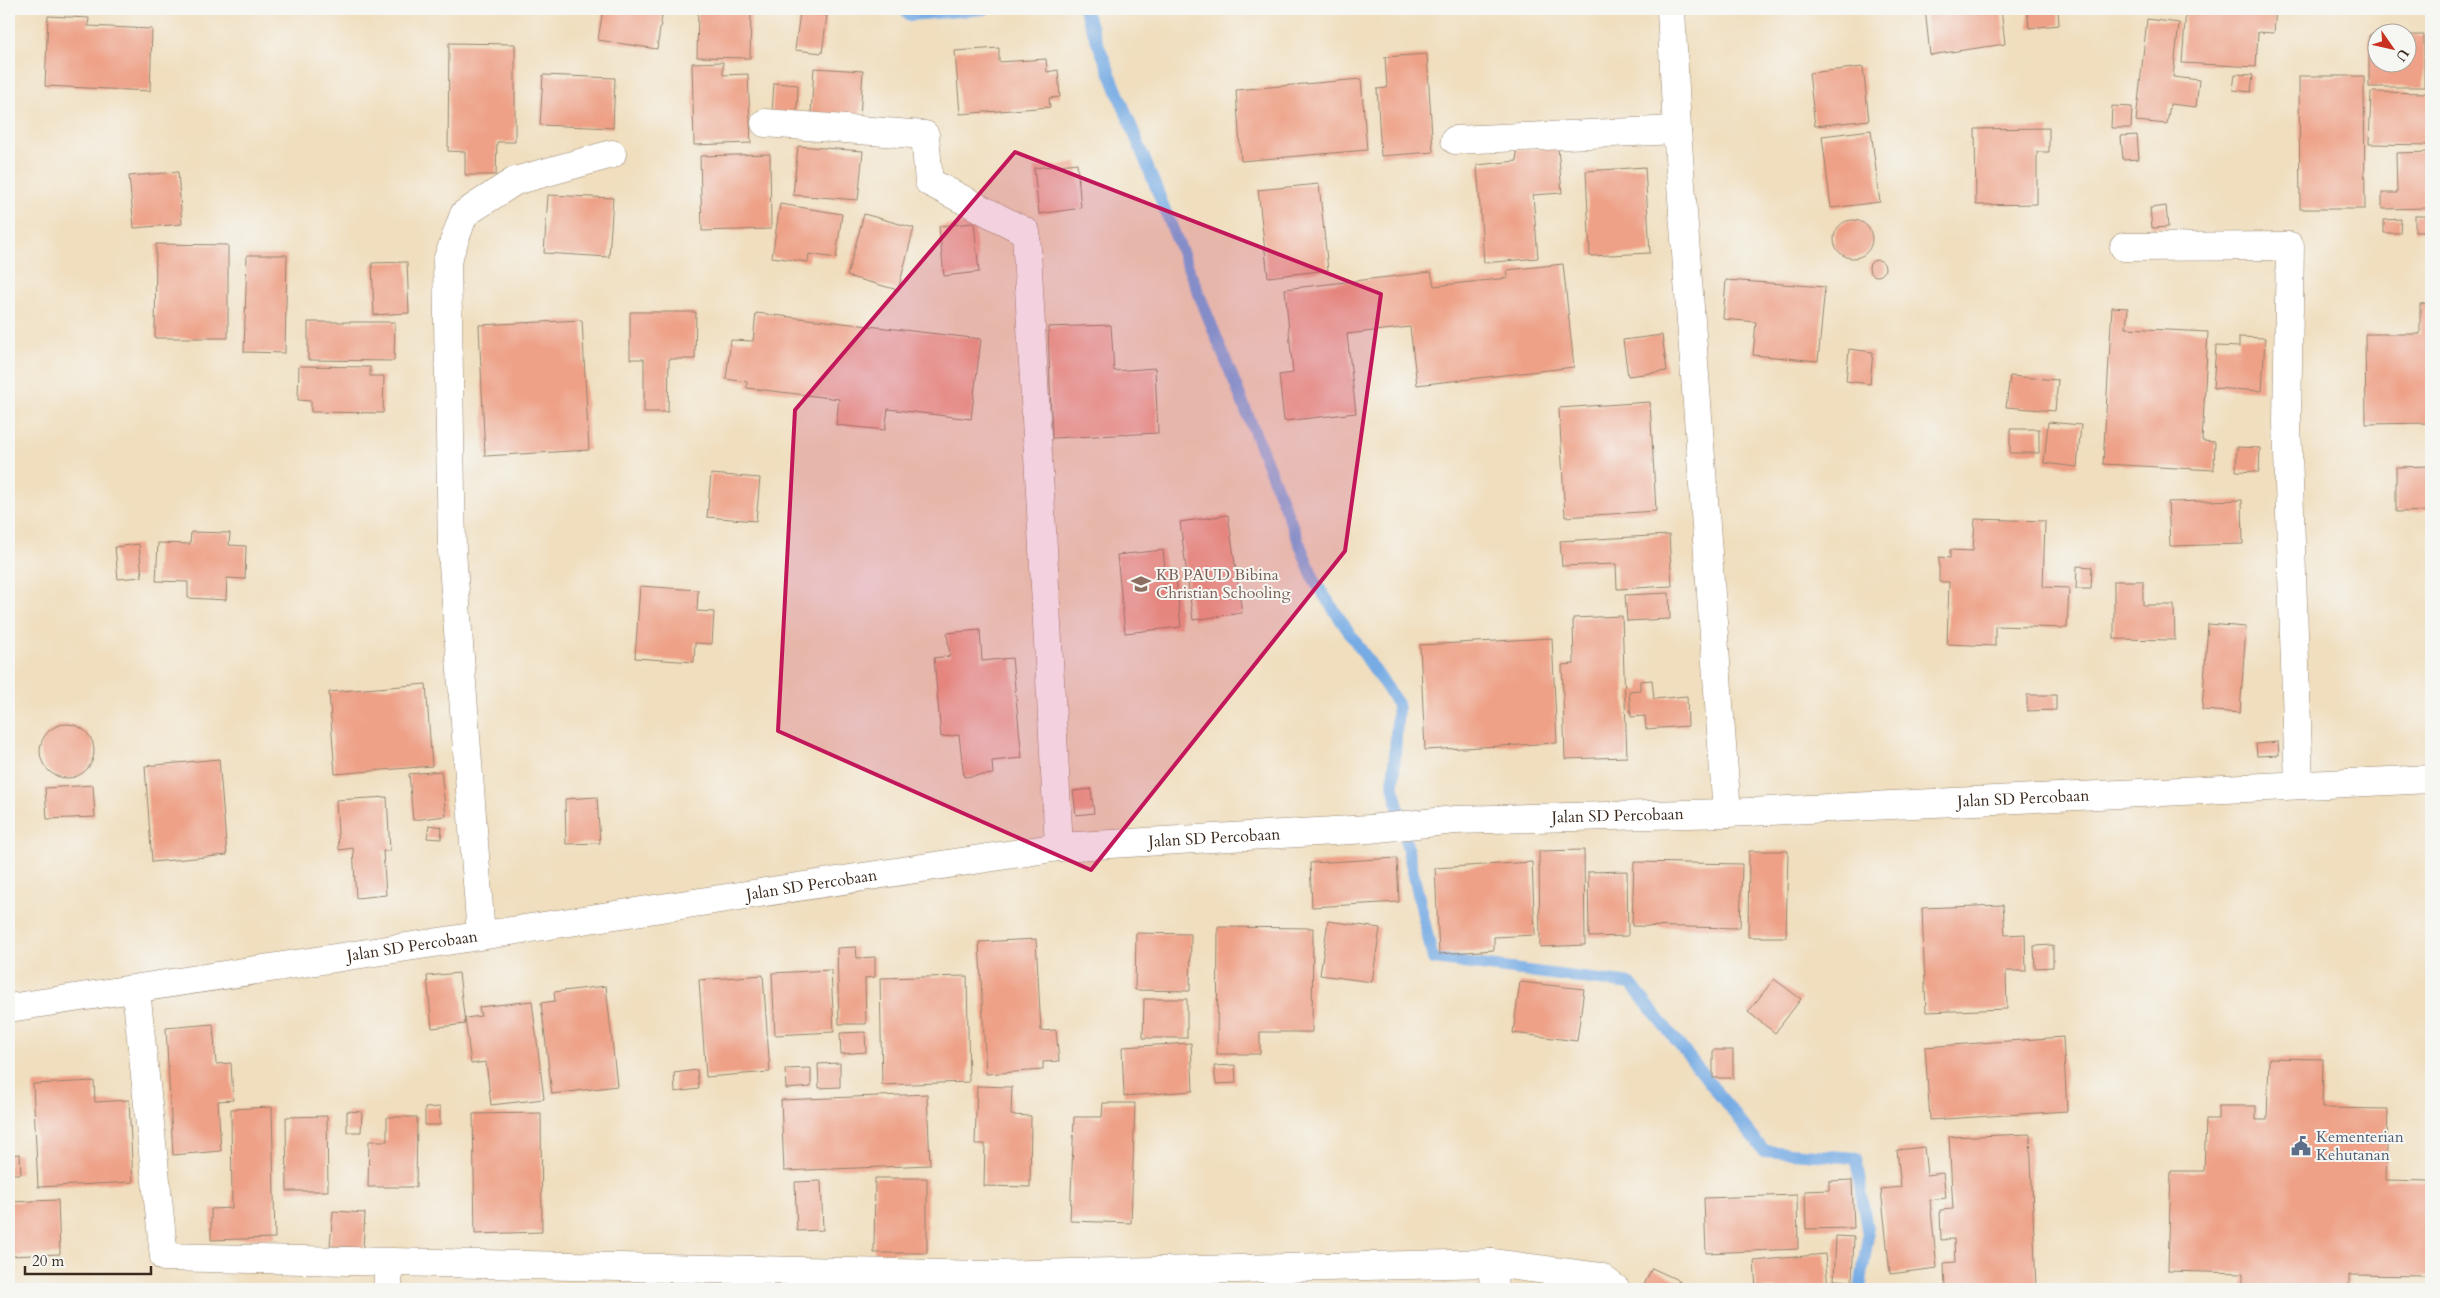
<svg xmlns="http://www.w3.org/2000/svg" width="2440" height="1298" font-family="Cardo,serif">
	<rect width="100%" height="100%" fill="#f6f6f2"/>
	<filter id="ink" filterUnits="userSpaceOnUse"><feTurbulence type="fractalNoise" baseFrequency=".02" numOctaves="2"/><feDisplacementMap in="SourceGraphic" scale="10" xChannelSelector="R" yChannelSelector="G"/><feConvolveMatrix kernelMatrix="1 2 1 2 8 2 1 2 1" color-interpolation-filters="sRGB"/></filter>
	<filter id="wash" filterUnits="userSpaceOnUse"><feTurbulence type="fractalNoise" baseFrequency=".0096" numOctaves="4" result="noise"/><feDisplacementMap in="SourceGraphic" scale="20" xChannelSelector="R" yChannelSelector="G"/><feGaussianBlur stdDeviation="1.12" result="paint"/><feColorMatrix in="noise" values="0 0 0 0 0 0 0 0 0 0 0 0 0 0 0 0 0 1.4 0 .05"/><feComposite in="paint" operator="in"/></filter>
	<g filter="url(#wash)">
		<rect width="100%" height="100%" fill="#f0debe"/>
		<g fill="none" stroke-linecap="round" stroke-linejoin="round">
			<!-- stream -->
			<g stroke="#76abe4" stroke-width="12">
				<path d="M904,9L909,15L984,9"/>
				<path d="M1084,9L1315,582L1398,704L1393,785L1433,959L1631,984L1764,1151L1856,1158L1868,1236L1860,1289"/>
			</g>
		</g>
		<g id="blocks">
			<!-- building -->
			<g fill="#eea187">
				<path d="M70,9H115V13L70,11Z"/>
				<path d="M603,9H663L657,49L598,40Z"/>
				<path d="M698,9L751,10L750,58L697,57Z"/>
				<path d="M1925,9H2001L2005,44L1930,55Z"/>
				<path d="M2027,9H2058L2059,25L2029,28Z"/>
				<path d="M2186,9H2276L2274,33L2258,32L2256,67L2182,63Z"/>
				<path d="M800,12L827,15L822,53L795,50Z"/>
				<path d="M48,16L89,18L88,26L152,29L150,91L45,86Z"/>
				<path d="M2147,19L2179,23L2173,77L2199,80L2196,107L2170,104L2167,124L2136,121Z"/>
				<path d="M2369,35H2378V62H2408V35H2424V87H2369Z"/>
				<path d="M449,43L515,44V142H497L496,175H465V152L448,151Z"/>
				<path d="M999,48V62L1046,59L1047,72L1058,70L1060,97L1049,98L1050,107L960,114L955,51Z"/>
				<path d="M1427,54L1433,152L1381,156L1377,89L1387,88L1385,57Z"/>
				<path d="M723,62V75L748,74L751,143L694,145L692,63Z"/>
				<path d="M1863,67L1869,120L1815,126L1809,73Z"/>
				<path d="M814,68L863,71L860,117L811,114Z"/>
				<path d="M2235,74L2253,75L2251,92L2233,90Z"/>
				<path d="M543,75L615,78L613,128L540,125Z"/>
				<path d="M2299,76H2364L2365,209H2300Z"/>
				<path d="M1361,79L1367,150L1241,161L1236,90Z"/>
				<path d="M774,83L798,85L797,113L772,112Z"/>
				<path d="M2371,92L2431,93V145L2369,144Z"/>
				<path d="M2112,106L2132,107L2131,128H2111Z"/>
				<path d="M2049,128V152H2037V204L1976,205L1975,129Z"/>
				<path d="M1871,130L1880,202L1831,208L1822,136Z"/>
				<path d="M2137,135L2139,159L2123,160L2121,136Z"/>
				<path d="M798,146L863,151L858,200L793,195Z"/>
				<path d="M1558,148L1562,193L1533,195L1538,258L1484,263L1477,165L1517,161L1516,150Z"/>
				<path d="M2431,152V208L2382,209V193H2397L2396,153Z"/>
				<path d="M770,154L771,229L702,231L700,156Z"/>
				<path d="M1077,163L1081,208L1039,214L1034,168Z"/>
				<path d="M1645,167L1650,253L1590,256L1586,171Z"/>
				<path d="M178,172L182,224L134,228L129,176Z"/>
				<path d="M1319,184L1328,270L1268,277L1258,190Z"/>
				<path d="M548,195L613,198L609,257L544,253Z"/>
				<path d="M780,204L842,214L836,258L809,254L808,262L772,257Z"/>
				<path d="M2166,206L2168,227L2152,228L2150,208Z"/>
				<path d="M864,214L914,228L898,290L847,276Z"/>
				<rect x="2415" y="216" width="16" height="16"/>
				<path d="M2401,219L2400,233H2384V220Z"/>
				<circle cx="1853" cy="239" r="19"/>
				<path d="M974,223L979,272L944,276L939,226Z"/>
				<path d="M156,244L228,245V338H155Z"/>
				<path d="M247,255H287L285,353L244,352Z"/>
				<circle cx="1877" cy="268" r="8"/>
				<path d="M407,262L409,313L374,315L372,263Z"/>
				<path d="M1563,264L1574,367L1417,385L1410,327L1347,334L1356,413L1284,421L1279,375L1293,373L1285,289L1431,272L1434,286L1508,278L1507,270Z"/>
				<path d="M1726,280L1825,287L1818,361L1753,355L1756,322L1723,319Z"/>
				<path d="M2431,303V423L2366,424L2365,334H2420V304Z"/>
				<path d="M2112,307L2128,308L2126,328L2208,332L2202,441L2215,442L2214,470L2103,464Z"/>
				<path d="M630,312H696L695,359H669L668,412H644V359H630Z"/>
				<path d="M756,313L981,339L971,419L888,409L885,430L836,425L839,399L747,388V382L726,379L731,340L753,341Z"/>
				<path d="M582,320L589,450L485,456L479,325Z"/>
				<path d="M308,322H395L394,361L308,360Z"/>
				<path d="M1111,325L1114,371L1155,368L1158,433L1052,438L1048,327Z"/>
				<path d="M1662,335L1667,371L1628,376L1623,340Z"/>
				<path d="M2239,337L2265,338L2262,391L2213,388L2216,346L2239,347Z"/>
				<path d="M1849,349L1873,352L1870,384L1846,381Z"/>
				<path d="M299,366L370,367V376H384L383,413L311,412V401L298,400Z"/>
				<path d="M2010,376L2058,380L2055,411L2006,407Z"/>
				<path d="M1650,402L1656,511L1565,517L1559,408Z"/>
				<path d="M2048,422L2081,425L2077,467L2044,463Z"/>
				<rect x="2010" y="429" width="29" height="24"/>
				<path d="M2237,447L2260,448L2259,472L2236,471Z"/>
				<path d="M2431,466V511L2396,512V467Z"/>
				<path d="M711,474L760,478L756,521L707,517Z"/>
				<path d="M2242,500L2243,544L2170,546L2168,502Z"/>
				<path d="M1228,515L1242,613L1193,620L1180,522Z"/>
				<path d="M1975,519L2045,521L2043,587L2069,588L2067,628L1995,626V646L1947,644L1949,582H1939V557L1950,558V550L1973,551Z"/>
				<path d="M191,532L230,533L229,545L246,546L245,579L227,578L226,600L188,598V582L156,581L158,543L190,544Z"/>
				<path d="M1669,535L1672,586L1617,589L1616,564L1562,566L1560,541Z"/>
				<path d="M139,544L142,577L118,579L115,547Z"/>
				<path d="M1163,550L1165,570L1175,569L1181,627L1125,633L1117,555Z"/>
				<path d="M2077,566L2092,567L2091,589H2076Z"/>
				<path d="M2114,581H2143V605H2174L2175,640L2114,639Z"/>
				<path d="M640,586L698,590L697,611L714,612L712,644L695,643L694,662L635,658Z"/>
				<path d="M1669,593L1670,619L1627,621L1625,595Z"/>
				<path d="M1622,616L1627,757L1565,759L1562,665L1574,664L1573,618Z"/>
				<path d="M2208,624L2246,627L2240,713L2202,710Z"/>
				<path d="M980,630L982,661L1012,658L1022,758L992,761L993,774L964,777L959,735L941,737L934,658L950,656L947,633Z"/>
				<path d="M1552,638L1557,743L1425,750L1420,645Z"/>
				<path d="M1652,680L1654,699L1687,696L1688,726L1646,729L1645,716L1631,717L1629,691L1640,690V681Z"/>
				<path d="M426,684L432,766L335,774L329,692Z"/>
				<path d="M2027,695H2056V710L2027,711Z"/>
				<circle cx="67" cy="751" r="27"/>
				<path d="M2278,742L2279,755L2257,756L2256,744Z"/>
				<path d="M219,759L227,855L152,862L145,766Z"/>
				<path d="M441,771L446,816L413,820L409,774Z"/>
				<path d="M93,785L95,817L47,819L45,788Z"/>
				<path d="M1091,789L1094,813L1076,815L1073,791Z"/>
				<path d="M387,797L390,851H383L386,895L356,898L353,848L339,850L336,800Z"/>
				<path d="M597,797L600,843L566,844L565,799Z"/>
				<path d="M429,825L442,827L441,839L427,838Z"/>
				<path d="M1584,850L1585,945L1540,947L1539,851Z"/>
				<path d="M1749,851H1788L1786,937H1748Z"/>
				<path d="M1397,858L1399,902L1312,907L1310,863Z"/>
				<path d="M1532,862L1535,935L1494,937V950L1439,954L1435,868Z"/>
				<path d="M1634,862L1742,864L1740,928L1632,926Z"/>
				<path d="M1627,871L1628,936L1589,937L1588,872Z"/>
				<path d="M2003,905L2005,935L2025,934L2026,971H2006L2007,1009L1926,1012L1922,908Z"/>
				<path d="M1328,921L1380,928L1372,982L1320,975Z"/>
				<path d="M1218,927L1313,928L1312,1032H1260V1054H1217Z"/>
				<path d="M1136,933L1191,934L1190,991L1135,990Z"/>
				<path d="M1036,939L1041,1031L1056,1030L1059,1061L1043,1062V1070L986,1074L979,942Z"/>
				<path d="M2053,945V967L2035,968L2034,946Z"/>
				<path d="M856,947L857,958L875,957V977L865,978L866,1024H839L837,948Z"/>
				<path d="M831,970L834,1032L775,1035L772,973Z"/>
				<path d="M459,973L465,1024L432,1028L427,976Z"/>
				<path d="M763,975L770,1072L706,1077L699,980Z"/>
				<path d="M967,976L969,1082L882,1085L880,978Z"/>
				<path d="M1774,979L1801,999L1775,1033L1748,1012Z"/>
				<path d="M1520,982L1584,989L1577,1041L1513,1033Z"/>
				<path d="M606,986L617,1086L552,1094L541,1003L555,1001L554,992Z"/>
				<path d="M1144,999H1187V1038H1143Z"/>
				<path d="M532,1001L544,1099L491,1105L486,1062L471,1064L465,1018L481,1016L479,1007Z"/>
				<path d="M213,1024L216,1064L231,1063L233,1100L218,1101L221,1151L173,1155L166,1028Z"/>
				<path d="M865,1032L866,1052L841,1054L840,1033Z"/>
				<path d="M2063,1037L2067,1111L1930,1120L1925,1047Z"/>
				<path d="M1191,1043L1193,1091L1124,1096L1122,1047Z"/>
				<rect x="1713" y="1050" width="20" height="28"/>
				<path d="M2269,1058L2323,1059L2322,1108L2388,1109L2386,1180L2430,1181L2428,1276L2349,1275V1289L2243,1288V1273L2168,1271L2171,1171H2204L2206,1119H2218V1106H2256V1120H2267Z"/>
				<path d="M840,1063V1087L819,1088L818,1064Z"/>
				<path d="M1235,1065L1236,1083L1216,1084L1214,1066Z"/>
				<path d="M811,1068V1087L786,1089L785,1069Z"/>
				<path d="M697,1070L699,1089L675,1092L674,1073Z"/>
				<path d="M94,1081L95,1102L129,1100L133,1182L38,1187L33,1084Z"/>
				<path d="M977,1086L1012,1087L1011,1115L1031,1116L1030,1187L984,1186L985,1144H975Z"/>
				<path d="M927,1094L930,1165L784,1171L781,1100Z"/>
				<path d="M1103,1103H1135L1131,1223L1070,1221L1074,1117H1102Z"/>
				<path d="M272,1107L275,1238L211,1240V1209L232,1208L231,1109Z"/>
				<path d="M440,1107V1125H425V1108Z"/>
				<path d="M347,1111L362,1112L361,1132H347Z"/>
				<path d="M541,1113L542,1232L475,1234L473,1114Z"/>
				<path d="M327,1116L328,1191H287L286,1117Z"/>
				<path d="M387,1117H417L416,1187H368L369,1141H387Z"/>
				<path d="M2030,1134L2036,1289H1945L1944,1263L1955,1262L1954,1239L1941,1240L1940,1210L1953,1209L1949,1137Z"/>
				<path d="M1924,1147L1927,1175L1943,1173L1946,1198L1930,1200L1937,1268L1890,1274L1881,1189L1901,1187L1897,1150Z"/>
				<path d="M20,1154L21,1174H9V1155Z"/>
				<path d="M875,1178H927V1253H874Z"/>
				<path d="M1852,1180L1854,1228L1806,1229L1805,1191L1829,1190V1181Z"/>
				<path d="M821,1181L823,1230L797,1231L795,1182Z"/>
				<path d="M1797,1195L1798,1249L1706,1253L1704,1198Z"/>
				<path d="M58,1200L60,1254L9,1256V1202Z"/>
				<path d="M333,1211L365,1213L363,1248L330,1246Z"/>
				<path d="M1836,1236L1854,1237L1852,1281L1834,1280Z"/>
				<path d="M1825,1254L1828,1289H1756L1754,1261Z"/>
				<path d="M1652,1268L1680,1281L1676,1289H1642Z"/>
				<path d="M1833,1285L1847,1286V1289H1833Z"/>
				<rect x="2373" y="1286" width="20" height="3"/>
			</g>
		</g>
	</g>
	<g filter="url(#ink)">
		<use href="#blocks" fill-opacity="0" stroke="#96846e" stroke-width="1"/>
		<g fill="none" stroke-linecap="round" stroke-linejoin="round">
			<defs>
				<g id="minor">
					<path d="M1671,9L1677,130L1727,813"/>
					<path d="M765,123L925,135L929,182L1026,232L1059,847"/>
					<path d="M1455,140L1677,130"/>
					<path d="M2124,247L2290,246L2287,422L2299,785"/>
					<path d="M481,935L452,551L447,261L464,214L515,181L612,154"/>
					<path d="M136,990L164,1257L987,1275L1492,1263L1600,1277L1616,1289"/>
					<path id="s1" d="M9,1008L1059,847L1369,829L1455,820L1727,813L2431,779"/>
					<path d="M388,1263V1289"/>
					<path d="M1492,1263L1494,1289"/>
				</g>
			</defs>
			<!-- minor casing -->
			<use href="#minor" stroke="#96846e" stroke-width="29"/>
			<!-- minor -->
			<use href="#minor" stroke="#fff" stroke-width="28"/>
		</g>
	</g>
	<!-- marked area -->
	<path fill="#c2185b" fill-opacity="0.2" stroke="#c2185b" stroke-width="4" stroke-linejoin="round" d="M1015,152L1381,294L1345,551L1091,870L778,731L795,410Z"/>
	<!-- icons -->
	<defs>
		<symbol id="school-bare" viewBox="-9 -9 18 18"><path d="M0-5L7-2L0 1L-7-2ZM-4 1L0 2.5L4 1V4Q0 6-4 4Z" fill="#8d6e63" stroke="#f6f6f2" stroke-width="2.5" paint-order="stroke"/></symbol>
		<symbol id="civic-bare" viewBox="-9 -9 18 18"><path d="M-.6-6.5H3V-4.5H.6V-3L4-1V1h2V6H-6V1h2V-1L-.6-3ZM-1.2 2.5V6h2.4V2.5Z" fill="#5c6f8a" stroke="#f6f6f2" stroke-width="2.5" paint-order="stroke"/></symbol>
	</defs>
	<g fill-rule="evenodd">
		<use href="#school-bare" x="1127" y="570" width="28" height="28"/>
		<use href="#civic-bare" x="2287" y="1132" width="28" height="28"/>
	</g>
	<g text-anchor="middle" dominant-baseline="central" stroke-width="4" stroke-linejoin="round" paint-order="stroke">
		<!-- education labels -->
		<g font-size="16" fill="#785e54" stroke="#f6f6f2" text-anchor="start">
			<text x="1156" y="575">KB PAUD Bibina<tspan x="1156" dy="18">Christian Schooling</tspan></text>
		</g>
		<!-- street labels -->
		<g font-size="16" fill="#3b2a1e" stroke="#f6f6f2">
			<text stroke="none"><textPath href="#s1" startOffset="2028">Jalan SD Percobaan</textPath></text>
			<text stroke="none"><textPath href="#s1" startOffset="1622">Jalan SD Percobaan</textPath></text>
			<text stroke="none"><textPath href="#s1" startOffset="1218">Jalan SD Percobaan</textPath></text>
			<text stroke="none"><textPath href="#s1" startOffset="812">Jalan SD Percobaan</textPath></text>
			<text stroke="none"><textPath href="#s1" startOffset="408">Jalan SD Percobaan</textPath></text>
		</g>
		<!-- service labels -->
		<g font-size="16" fill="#4e5e75" stroke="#f6f6f2" text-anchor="start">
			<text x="2316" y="1137">Kementerian<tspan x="2316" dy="18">Kehutanan</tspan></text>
		</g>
	</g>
	<!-- margin -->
	<rect width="2440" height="1298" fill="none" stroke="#f6f6f2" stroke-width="30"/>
	<!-- north arrow -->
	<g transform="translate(2392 48) rotate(124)"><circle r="24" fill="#f6f6f2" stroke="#aba49d"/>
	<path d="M0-4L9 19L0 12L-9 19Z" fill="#c8321e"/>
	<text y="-8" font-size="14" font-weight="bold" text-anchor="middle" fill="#3b2a1e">U</text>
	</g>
	<!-- scale -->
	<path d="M25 1266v8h126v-8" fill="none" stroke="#3b2a1e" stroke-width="2.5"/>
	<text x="32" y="1266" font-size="15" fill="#3b2a1e" stroke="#f6f6f2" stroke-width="4" paint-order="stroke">20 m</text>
</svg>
